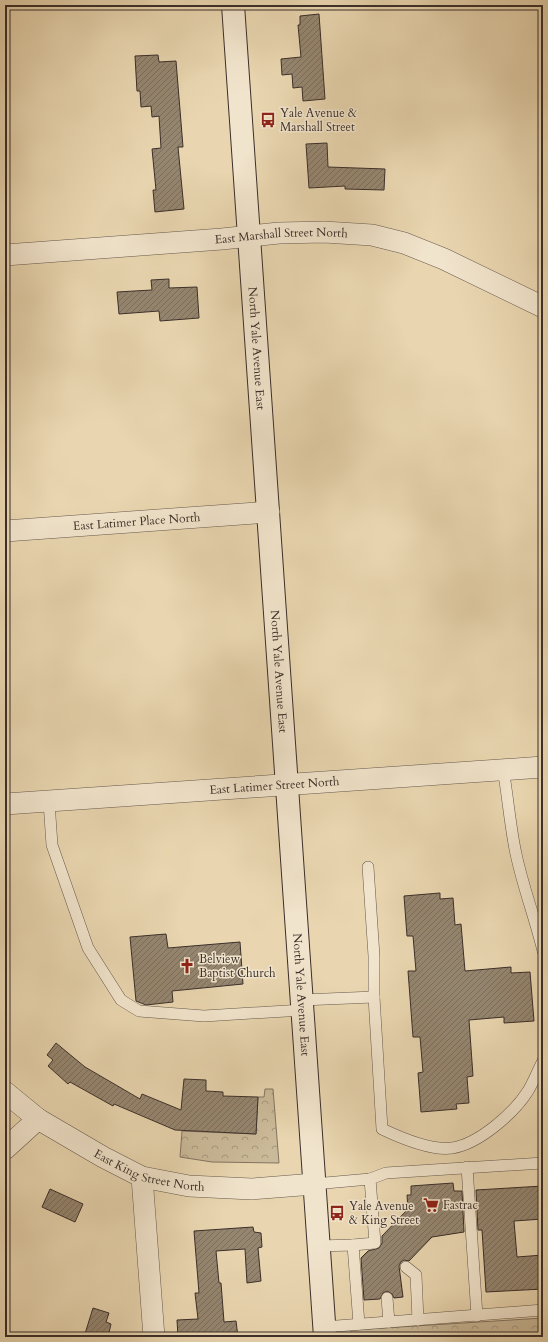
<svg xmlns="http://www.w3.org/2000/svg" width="548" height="1342" font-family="Cardo,serif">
	<defs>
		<pattern id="forest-crowns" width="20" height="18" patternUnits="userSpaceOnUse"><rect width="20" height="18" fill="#cbba99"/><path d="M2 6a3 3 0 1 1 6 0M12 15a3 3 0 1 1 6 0" fill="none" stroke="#a6987d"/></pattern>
		<pattern id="building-hatch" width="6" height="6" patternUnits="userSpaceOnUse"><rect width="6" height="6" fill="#958670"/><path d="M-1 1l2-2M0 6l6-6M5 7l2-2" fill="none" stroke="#7b6e5c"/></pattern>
	</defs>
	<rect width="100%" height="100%" fill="#e9d6b0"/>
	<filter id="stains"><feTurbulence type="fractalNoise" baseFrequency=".005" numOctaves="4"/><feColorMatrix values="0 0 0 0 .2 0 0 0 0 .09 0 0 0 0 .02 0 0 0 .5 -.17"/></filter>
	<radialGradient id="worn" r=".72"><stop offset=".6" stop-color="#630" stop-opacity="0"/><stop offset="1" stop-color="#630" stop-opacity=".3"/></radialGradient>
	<!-- forest -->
	<g fill="url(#forest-crowns)" stroke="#837462">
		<path d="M265,1089H273L279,1163L212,1162L180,1157L182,1131L256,1134L258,1097H264Z"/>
		<path d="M543,1318V1337H351V1330Z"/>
	</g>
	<!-- building -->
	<g fill="url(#building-hatch)" stroke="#3b2f2a">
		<path d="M319,14L325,99L303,101L302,87L293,88L292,74L282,75L281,59L301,57L298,25H300V16Z"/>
		<path d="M158,55L159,62L176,61L183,147H178L184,209L155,212L153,190H156L152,149L161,148L159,116L152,117L151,106L141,107L140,91H137L135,56Z"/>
		<path d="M327,143L328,167L385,169L384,190L345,189V186L309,188L306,144Z"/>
		<path d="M169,279V288L197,287L199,318L160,321L159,311L119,314L117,292L152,290L151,280Z"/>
		<path d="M440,893V899L453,898L455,925L461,924L465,971L511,967V973L530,972L534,1021L504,1023V1017L469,1020L473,1076L467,1077L469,1103L456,1104L457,1109L421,1112L418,1073L423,1072L420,1037H413L408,971H416L413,936H407L404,896Z"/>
		<path d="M166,934L168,948L240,942L243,984L172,991L173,1002L146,1005L136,1001L130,937Z"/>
		<path d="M56,1043L85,1067L140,1099L142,1094L181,1110L184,1079L206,1080V1091L223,1092V1096L258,1097L256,1134L175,1130L114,1104L113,1106L70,1082L68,1084L48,1066L53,1060L47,1055Z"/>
		<path d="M453,1183L454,1191H462L464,1232L432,1237L409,1261L404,1260L401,1262L399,1266L403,1297L394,1298L392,1294L387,1291L383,1293L380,1299L364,1300L361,1258L368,1251L379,1248L382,1243V1236L408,1209L407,1195H411V1186Z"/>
		<path d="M543,1186V1219L514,1221L517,1257L543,1255V1289L486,1292L482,1230H478L476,1190Z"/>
		<path d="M50,1189L83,1204L75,1222L42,1207Z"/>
		<path d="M253,1227L254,1232L261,1233L262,1247L258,1248L261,1281L247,1283L245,1249L216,1251L219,1283H221L224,1322L236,1321L238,1337H178L177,1320L198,1319L195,1293H199L194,1231Z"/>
		<path d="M93,1308L109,1313L106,1322L111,1324L108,1337H84Z"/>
	</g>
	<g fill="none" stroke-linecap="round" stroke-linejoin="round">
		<defs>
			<g id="service">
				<path d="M503,769C508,797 510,826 516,854C523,887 535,918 543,951"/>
				<path d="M49,802L52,845L88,948L121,1000L139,1011L204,1016L303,1010"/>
				<path d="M374,997L382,1129C401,1138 431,1151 452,1148C479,1144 514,1113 528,1091C534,1081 538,1070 543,1061"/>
				<path d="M302,1000L374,997V956L368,867"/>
				<path d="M467,1167L477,1316"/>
				<path d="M314,1184L370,1179L386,1173L543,1163"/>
				<path d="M353,1245L375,1243L370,1179"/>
				<path d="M319,1246L353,1245L359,1324"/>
				<path d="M406,1267L416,1275L418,1320"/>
				<path d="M387,1298L389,1322"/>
				<path d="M324,1327L543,1310"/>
			</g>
			<g id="minor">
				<path id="s1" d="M5,255L222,239L279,233L324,232L372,235L404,243L444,259L543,307"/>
				<path id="s2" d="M5,531L269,512"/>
				<path id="s3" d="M5,804L543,767"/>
				<path d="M5,1092L38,1119"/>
				<path id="s4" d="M5,1149L38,1119L103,1157L142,1177L189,1186L252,1189L314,1184"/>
				<path d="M142,1177L154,1337"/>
			</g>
			<g id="secondary">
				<path id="s5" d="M233,5L325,1337"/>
			</g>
		</defs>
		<!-- service casing -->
		<use href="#service" stroke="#66594c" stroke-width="12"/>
		<!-- minor casing -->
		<use href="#minor" stroke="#66594c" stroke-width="22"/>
		<!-- secondary casing -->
		<use href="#secondary" stroke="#3b2f2a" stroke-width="24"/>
		<!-- service -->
		<use href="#service" stroke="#f1e4cc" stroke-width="11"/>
		<!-- minor -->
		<use href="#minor" stroke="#f1e4cc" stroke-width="21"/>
		<!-- secondary -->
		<use href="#secondary" stroke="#f1e4cc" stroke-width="22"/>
	</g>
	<!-- icons -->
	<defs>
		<symbol id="bus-bare" viewBox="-9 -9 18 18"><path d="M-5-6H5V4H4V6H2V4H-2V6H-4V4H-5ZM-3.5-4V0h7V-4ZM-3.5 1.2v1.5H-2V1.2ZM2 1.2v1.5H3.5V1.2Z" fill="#8f2418" stroke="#f1e4cc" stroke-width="2.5" paint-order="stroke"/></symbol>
		<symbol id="church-bare" viewBox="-9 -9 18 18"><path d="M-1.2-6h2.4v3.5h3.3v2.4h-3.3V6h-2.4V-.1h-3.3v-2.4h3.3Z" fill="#8f2418" stroke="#f1e4cc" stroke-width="2.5" paint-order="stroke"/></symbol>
		<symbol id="supermarket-bare" viewBox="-9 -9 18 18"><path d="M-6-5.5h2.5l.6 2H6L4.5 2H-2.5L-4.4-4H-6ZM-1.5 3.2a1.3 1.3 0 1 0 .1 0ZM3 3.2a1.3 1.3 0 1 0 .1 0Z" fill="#8f2418" stroke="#f1e4cc" stroke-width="2.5" paint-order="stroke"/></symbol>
	</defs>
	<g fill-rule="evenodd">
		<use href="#bus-bare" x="257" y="109" width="22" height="22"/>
		<use href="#church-bare" x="176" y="955" width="22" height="22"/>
		<use href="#supermarket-bare" x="420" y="1194" width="22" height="22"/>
		<use href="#bus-bare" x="326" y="1202" width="22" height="22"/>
	</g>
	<g text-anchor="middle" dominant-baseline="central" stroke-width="3" stroke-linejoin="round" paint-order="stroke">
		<!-- poi labels -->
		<g font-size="12" fill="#3b2f2a" stroke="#f1e4cc" text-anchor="start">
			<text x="280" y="113">Yale Avenue &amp;<tspan x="280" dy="14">Marshall Street</tspan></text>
			<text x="199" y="959">Belview<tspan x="199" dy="14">Baptist Church</tspan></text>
			<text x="443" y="1205">Fastrac</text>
			<text x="349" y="1206">Yale Avenue<tspan x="349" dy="14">&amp; King Street</tspan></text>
		</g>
		<!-- street labels -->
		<g font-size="12" fill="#3b2f2a" stroke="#f1e4cc">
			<text stroke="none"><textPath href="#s1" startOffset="277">East Marshall Street North</textPath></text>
			<text stroke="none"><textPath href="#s5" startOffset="344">North Yale Avenue East</textPath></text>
			<text stroke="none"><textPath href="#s2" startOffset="132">East Latimer Place North</textPath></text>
			<text stroke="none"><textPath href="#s5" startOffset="668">North Yale Avenue East</textPath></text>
			<text stroke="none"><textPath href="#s3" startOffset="270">East Latimer Street North</textPath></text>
			<text stroke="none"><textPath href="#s5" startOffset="992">North Yale Avenue East</textPath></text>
			<text stroke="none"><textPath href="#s4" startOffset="169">East King Street North</textPath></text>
		</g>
	</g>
	<!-- margin -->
	<rect width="548" height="1342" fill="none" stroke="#e9d6b0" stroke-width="20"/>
	<rect x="6" y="6" width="536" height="1330" fill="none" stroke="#3b2f2a" stroke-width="2"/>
	<rect x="10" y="10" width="528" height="1322" fill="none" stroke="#3b2f2a"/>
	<rect width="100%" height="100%" filter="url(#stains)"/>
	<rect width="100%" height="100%" fill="url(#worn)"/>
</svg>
